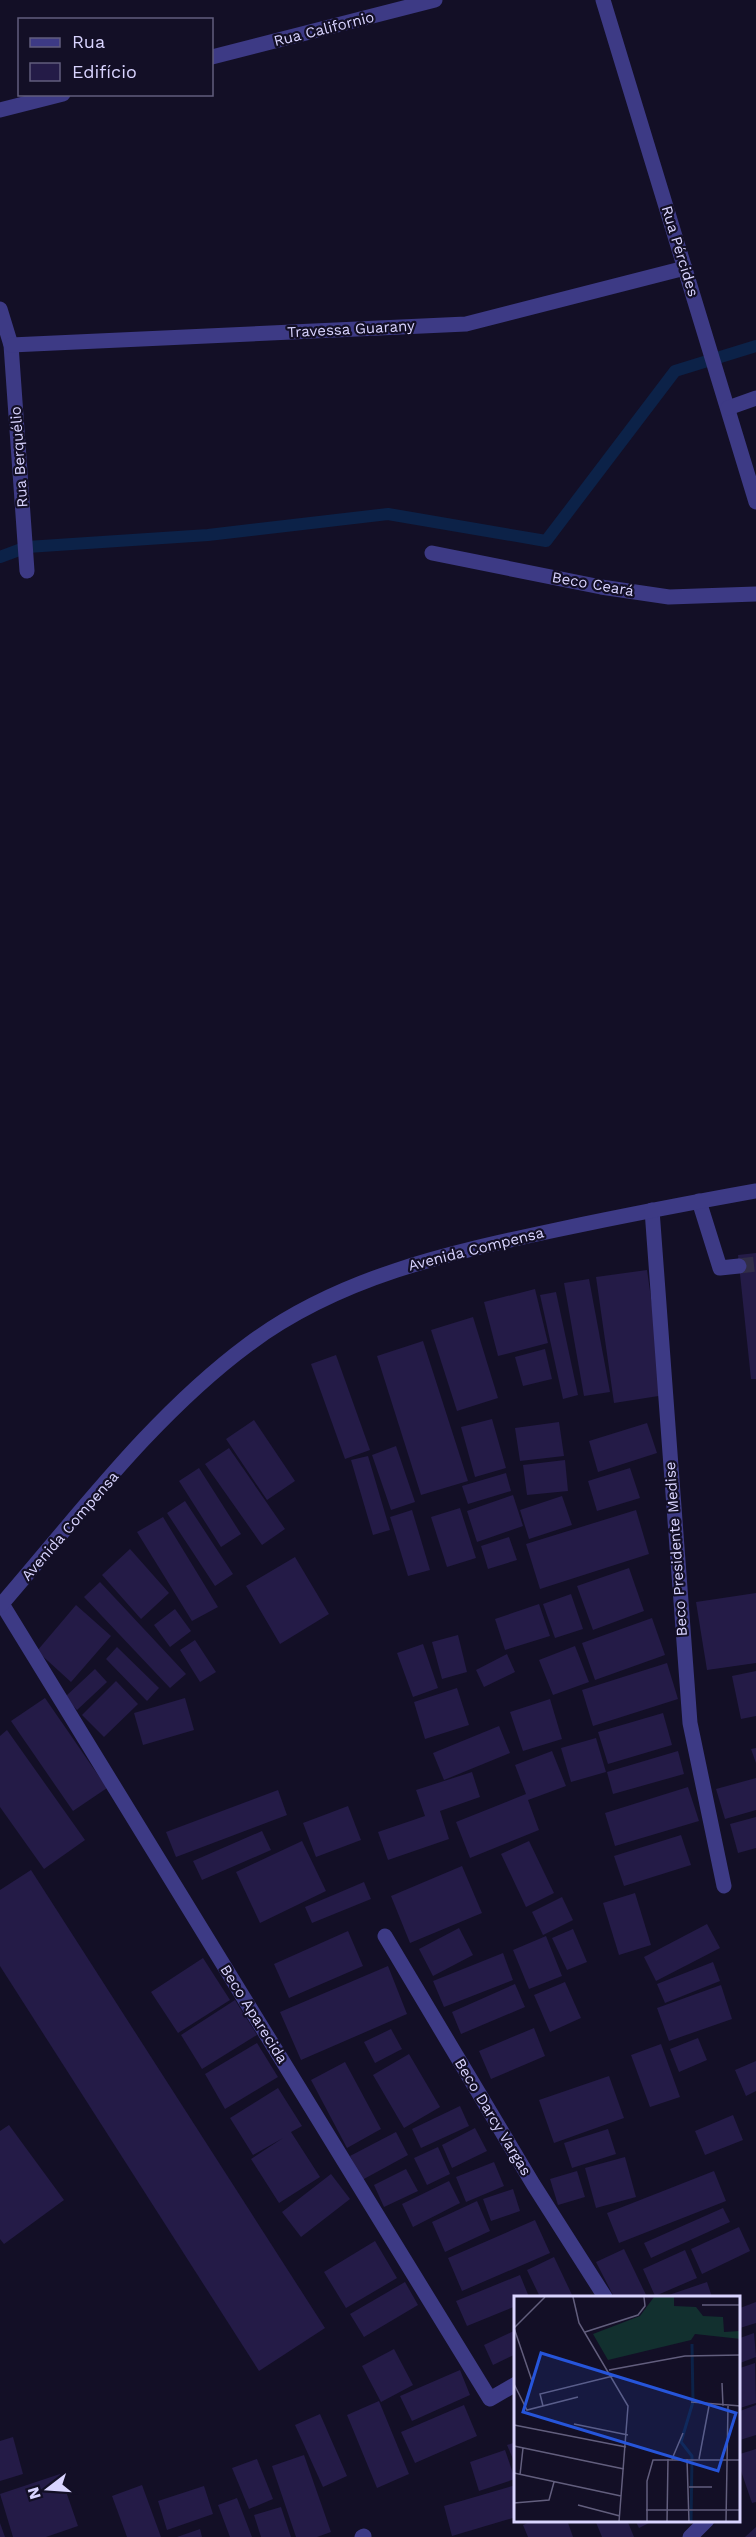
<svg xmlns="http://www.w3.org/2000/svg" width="756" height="2537" font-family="'Work Sans',sans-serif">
	<rect width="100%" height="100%" fill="#130f26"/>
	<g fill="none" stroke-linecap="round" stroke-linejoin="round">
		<!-- stream -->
		<path stroke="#0c2248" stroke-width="12" d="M0,557L27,547L208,535L388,514L546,541L675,371L756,346"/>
	</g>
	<!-- building -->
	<g fill="#241b47">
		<path d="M756,1253V1379H751L738,1255Z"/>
		<path d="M647,1270L665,1395L614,1403L596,1277Z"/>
		<path d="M589,1279L610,1392L584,1396L564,1283Z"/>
		<path d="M535,1289L548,1343L498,1356L484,1302Z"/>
		<path d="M556,1292L578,1395L563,1399L540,1295Z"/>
		<path d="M473,1317L498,1398L457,1411L431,1330Z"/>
		<path d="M423,1341L468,1481L421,1495L377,1356Z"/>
		<path d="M545,1349L552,1379L523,1386L515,1357Z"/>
		<path d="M336,1355L370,1450L345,1459L311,1364Z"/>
		<path d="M492,1419L506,1468L475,1477L461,1427Z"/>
		<path d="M254,1420L295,1481L267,1500L226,1439Z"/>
		<path d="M559,1422L564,1456L520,1461L515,1428Z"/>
		<path d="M647,1423L657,1453L598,1472L589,1441Z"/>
		<path d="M396,1446L415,1502L391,1510L372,1455Z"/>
		<path d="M229,1448L285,1529L262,1545L205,1464Z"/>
		<path d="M368,1456L390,1530L373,1535L351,1460Z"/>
		<path d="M565,1460L568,1491L527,1495L523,1465Z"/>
		<path d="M199,1468L241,1534L221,1547L179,1481Z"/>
		<path d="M630,1468L640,1498L597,1511L588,1481Z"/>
		<path d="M506,1473L511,1491L468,1504L462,1486Z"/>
		<path d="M513,1495L523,1526L477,1542L467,1511Z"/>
		<path d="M562,1496L572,1525L529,1539L520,1510Z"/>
		<path d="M185,1501L233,1574L215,1586L167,1513Z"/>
		<path d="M460,1508L476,1558L447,1567L431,1517Z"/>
		<path d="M412,1510L430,1570L408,1576L390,1517Z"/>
		<path d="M636,1510L649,1554L540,1589L526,1544Z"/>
		<path d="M163,1517L218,1607L192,1621L137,1532Z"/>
		<path d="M509,1537L517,1560L488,1569L481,1546Z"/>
		<path d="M130,1549L169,1593L141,1619L102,1575Z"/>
		<path d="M295,1557L329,1614L280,1644L246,1586Z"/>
		<path d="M629,1568L644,1611L593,1630L577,1586Z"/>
		<path d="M100,1582L186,1674L170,1688L84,1597Z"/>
		<path d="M756,1593V1663L707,1670L696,1602Z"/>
		<path d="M571,1594L583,1629L555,1638L543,1604Z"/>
		<path d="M539,1604L550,1636L505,1650L495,1619Z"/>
		<path d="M76,1605L111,1636L71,1682L37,1651Z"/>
		<path d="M175,1609L191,1631L170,1647L154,1625Z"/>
		<path d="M652,1618L665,1655L595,1680L582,1643Z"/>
		<path d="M458,1635L467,1672L442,1679L432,1642Z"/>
		<path d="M195,1640L216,1672L200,1682L180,1650Z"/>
		<path d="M423,1644L438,1688L413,1697L397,1653Z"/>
		<path d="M575,1646L589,1682L553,1695L539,1660Z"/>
		<path d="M117,1647L159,1688L147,1701L106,1659Z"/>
		<path d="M507,1654L515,1672L484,1687L476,1670Z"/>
		<path d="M667,1663L678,1699L593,1726L582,1690Z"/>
		<path d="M95,1669L107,1682L77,1710L65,1697Z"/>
		<path d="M756,1671V1716L741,1719L732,1676Z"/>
		<path d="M116,1681L138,1704L104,1737L82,1715Z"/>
		<path d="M457,1688L469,1725L425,1739L414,1702Z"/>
		<path d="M45,1698L107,1788L73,1811L11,1721Z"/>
		<path d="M185,1698L194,1730L143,1745L134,1713Z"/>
		<path d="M550,1699L562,1739L523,1751L510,1712Z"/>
		<path d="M663,1713L672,1745L608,1764L598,1732Z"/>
		<path d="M499,1726L510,1753L444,1780L433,1753Z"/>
		<path d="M7,1730L85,1840L44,1869L0,1807V1736Z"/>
		<path d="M596,1738L606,1772L571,1782L561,1748Z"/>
		<path d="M756,1748V1763L751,1749Z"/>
		<path d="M552,1751L566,1786L528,1800L539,1830L470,1858L456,1822L526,1794L515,1765Z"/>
		<path d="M678,1751L684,1774L613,1794L607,1772Z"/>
		<path d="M472,1772L480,1797L440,1811L449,1839L388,1860L378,1832L425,1816L416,1790Z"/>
		<path d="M756,1778V1810L725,1819L716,1789Z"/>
		<path d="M688,1787L699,1821L615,1846L605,1813Z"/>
		<path d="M278,1790L287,1815L176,1857L166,1832Z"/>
		<path d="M348,1806L361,1840L316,1857L303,1823Z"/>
		<path d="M756,1817V1848L738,1853L730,1824Z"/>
		<path d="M262,1831L271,1850L202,1880L193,1861Z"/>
		<path d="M681,1835L691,1865L624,1886L614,1856Z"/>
		<path d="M302,1841L326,1891L260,1923L236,1872Z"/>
		<path d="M529,1841L554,1893L526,1907L501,1854Z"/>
		<path d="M462,1866L482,1913L410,1943L391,1896Z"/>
		<path d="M31,1870L325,2328L259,2371L0,1966V1890Z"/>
		<path d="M364,1882L371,1899L312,1923L305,1907Z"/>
		<path d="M635,1893L651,1945L619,1955L603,1903Z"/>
		<path d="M562,1897L573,1920L543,1935L532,1912Z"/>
		<path d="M707,1924L720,1948L656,1981L644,1957Z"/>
		<path d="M459,1928L473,1955L433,1976L419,1949Z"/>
		<path d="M573,1929L587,1962L567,1970L552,1938Z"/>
		<path d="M348,1931L363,1966L289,1998L274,1964Z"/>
		<path d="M546,1936L562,1976L529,1989L513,1950Z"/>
		<path d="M503,1953L513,1980L444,2007L433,1981Z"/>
		<path d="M203,1958L230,2000L178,2033L151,1992Z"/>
		<path d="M713,1962L720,1981L665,2003L657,1984Z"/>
		<path d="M388,1966L407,2014L301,2060L280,2012Z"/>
		<path d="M565,1982L581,2018L550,2032L534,1995Z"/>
		<path d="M515,1984L525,2007L461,2034L452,2012Z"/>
		<path d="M721,1985L732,2019L669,2041L657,2008Z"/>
		<path d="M235,2000L257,2035L202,2069L181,2035Z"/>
		<path d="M534,2028L545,2056L491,2079L479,2051Z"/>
		<path d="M391,2029L402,2049L375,2063L364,2042Z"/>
		<path d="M698,2038L707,2060L679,2072L670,2049Z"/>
		<path d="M257,2043L278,2077L225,2109L205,2074Z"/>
		<path d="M661,2044L680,2097L650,2107L631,2055Z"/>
		<path d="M409,2054L440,2107L404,2128L373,2075Z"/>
		<path d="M756,2061V2091L746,2096L735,2070Z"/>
		<path d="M345,2062L381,2129L347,2148L311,2080Z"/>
		<path d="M609,2076L624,2118L554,2143L539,2100Z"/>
		<path d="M278,2088L302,2126L291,2132L320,2177L279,2203L251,2159L283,2138L253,2155L230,2118Z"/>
		<path d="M460,2106L469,2126L421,2148L412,2129Z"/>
		<path d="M733,2115L743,2140L705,2155L695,2131Z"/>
		<path d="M9,2125L64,2200L4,2244L0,2239V2131Z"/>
		<path d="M475,2128L487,2151L452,2168L442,2145Z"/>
		<path d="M608,2129L616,2154L572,2168L564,2143Z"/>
		<path d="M396,2132L408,2155L362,2180L350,2156Z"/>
		<path d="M438,2147L450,2174L427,2185L414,2158Z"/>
		<path d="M625,2157L636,2197L596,2208L585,2168Z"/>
		<path d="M494,2162L504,2186L466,2202L456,2177Z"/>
		<path d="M406,2169L418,2191L384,2207L374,2185Z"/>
		<path d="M577,2171L585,2197L558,2205L550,2179Z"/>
		<path d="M714,2171L726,2201L619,2243L607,2213Z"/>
		<path d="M331,2174L350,2199L301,2237L282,2212Z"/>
		<path d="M449,2181L460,2203L413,2227L402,2204Z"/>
		<path d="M513,2189L520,2211L491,2221L483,2199Z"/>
		<path d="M477,2201L490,2231L445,2252L432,2222Z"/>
		<path d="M723,2208L730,2222L651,2258L644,2243Z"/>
		<path d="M535,2220L550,2253L462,2291L448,2258Z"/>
		<path d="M739,2227L750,2251L702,2274L691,2249Z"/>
		<path d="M375,2241L397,2278L346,2308L324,2272Z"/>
		<path d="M624,2249L647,2297H614L596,2262Z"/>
		<path d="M685,2250L697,2278L655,2296L643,2269Z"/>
		<path d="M554,2257L573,2297H540L527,2270Z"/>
		<path d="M520,2275L529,2297H516V2306L467,2326L456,2301Z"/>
		<path d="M405,2282L418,2305L364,2337L350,2314Z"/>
		<path d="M707,2282L712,2297H663Z"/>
		<path d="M756,2302V2323L740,2328V2308Z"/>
		<path d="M516,2330V2354L493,2365L484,2345Z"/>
		<path d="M754,2333L756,2357L740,2363V2338Z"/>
		<path d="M394,2349L413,2385L381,2402L362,2366Z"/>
		<path d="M755,2363L756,2403L740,2408V2368Z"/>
		<path d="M460,2370L470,2395L412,2421L400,2396Z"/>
		<path d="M379,2401L409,2474L377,2488L347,2415Z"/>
		<path d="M464,2405L477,2436L415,2463L401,2432Z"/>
		<path d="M756,2405V2435L740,2440V2411Z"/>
		<path d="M320,2414L347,2476L323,2487L295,2425Z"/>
		<path d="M13,2437L23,2474L0,2481V2441Z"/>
		<path d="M516,2442V2466L507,2445Z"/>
		<path d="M756,2449V2502L752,2503L740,2468V2454Z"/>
		<path d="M505,2450L515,2479L479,2491L470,2462Z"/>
		<path d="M304,2455L331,2532L317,2537H296L272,2466Z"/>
		<path d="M257,2459L273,2499L249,2509L232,2468Z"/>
		<path d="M60,2474L78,2526L46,2537H13L0,2494Z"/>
		<path d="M142,2485L161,2537H127L112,2496Z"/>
		<path d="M516,2485V2517L452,2536L444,2506Z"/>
		<path d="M204,2486L213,2514L167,2530L158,2501Z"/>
		<path d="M237,2498L252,2537H230L218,2505Z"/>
		<path d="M281,2507L291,2537H261L254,2515Z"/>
		<path d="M534,2520H567L573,2537H528L523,2525Z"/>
		<path d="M595,2520H627L634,2537H602Z"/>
		<path d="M635,2520H655L639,2528Z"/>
		<path d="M0,2523L5,2537H0Z"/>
		<path d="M756,2527V2537H745Z"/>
		<path d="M200,2529L202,2537H177Z"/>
	</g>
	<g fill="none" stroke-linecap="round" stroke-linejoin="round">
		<!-- minor-tunnel -->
		<path stroke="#312d47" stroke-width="15" stroke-dasharray="15 8" stroke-linecap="butt" d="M739,1266L756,1264"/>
		<!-- minor -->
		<g stroke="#3d3a85" stroke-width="15">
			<path d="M603,0L756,502"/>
			<path d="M212,57L435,0"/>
			<path d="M0,110L63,94"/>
			<path d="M0,309L11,345L27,571"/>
			<path d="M11,345L466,324L685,268"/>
			<path d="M728,408L756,398"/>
			<path d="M432,553L601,587L669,597L756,594"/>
			<path d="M699,1201L720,1268L739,1266"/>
			<path d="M652,1210L690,1723L724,1886"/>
			<path d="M2,1604L490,2399L516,2384"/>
			<path d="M0,1606C78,1516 153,1415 249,1344C339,1277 448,1253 556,1230C623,1216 689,1203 756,1191"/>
			<path d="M385,1936L533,2184L605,2297"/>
			<path d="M362,2537L364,2536"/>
			<path d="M690,2537L707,2520"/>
		</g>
	</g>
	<g text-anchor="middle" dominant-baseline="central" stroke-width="4.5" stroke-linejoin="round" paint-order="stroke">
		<!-- street labels -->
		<g font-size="15" fill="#d9d4ff" stroke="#130f26">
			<text transform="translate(324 29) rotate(-14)">Rua Californio</text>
			<text transform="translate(680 251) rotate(73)">Rua Pércides</text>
			<text transform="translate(351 329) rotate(-3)">Travessa Guarany</text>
			<text transform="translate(19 457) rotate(-94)">Rua Berquélio</text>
			<text transform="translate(593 584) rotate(10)">Beco Ceará</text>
			<text transform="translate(476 1249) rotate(-14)">Avenida Compensa</text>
			<text transform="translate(70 1526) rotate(-49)">Avenida Compensa</text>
			<text transform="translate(676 1549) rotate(-94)">Beco Presidente Medise</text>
			<text transform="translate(254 2014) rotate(58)">Beco Aparecida</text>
			<text transform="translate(493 2117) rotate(59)">Beco Darcy Vargas</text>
		</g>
	</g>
	<!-- overview -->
	<g transform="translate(514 2296)">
		<rect width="226" height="226" fill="#130f26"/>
		<path d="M140,1H160V10L182,11L189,20L209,21L210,36L226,35L227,43L181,38L177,44L94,64L79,38L126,20Z" fill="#12302f"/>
		<path fill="none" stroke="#0c2248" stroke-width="3" d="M177,226L178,160L167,146L179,106L178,48"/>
		<path fill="none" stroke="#625e7d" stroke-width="1.5" d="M59,1L65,27L114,110L105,226M188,9H227M0,32L18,85M0,32L31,1M71,36L124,19L131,10L130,1M95,74L171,60L227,59M208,87L209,110M0,88L13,114L64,101M177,106L227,110M29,110L26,98L99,80M60,128L114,139M0,129L112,151M0,150L110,173M158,163L169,137M173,163L175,226M185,163L195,110M0,177L107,200M6,179L9,152M175,191H198M0,207L35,204L40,186M64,209L106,220M132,214H227M133,226V185L139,164H227M153,226L154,163M212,226L214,110"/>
		<path fill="#2655da" fill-opacity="0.15" stroke="#2655da" stroke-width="3" d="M27,57L222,117L204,175L9,116Z"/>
		<rect width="226" height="226" fill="none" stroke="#d9d4ff" stroke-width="3"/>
	</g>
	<!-- legend -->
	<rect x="18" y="18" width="195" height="78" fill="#130f26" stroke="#625e7d" stroke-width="1.5"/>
	<rect x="30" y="38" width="30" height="9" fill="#3d3a85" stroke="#625e7d" stroke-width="1.5"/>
	<text x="72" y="48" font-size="18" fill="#d9d4ff">Rua</text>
	<rect x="30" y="63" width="30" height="18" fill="#241b47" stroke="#625e7d" stroke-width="1.5"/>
	<text x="72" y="78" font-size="18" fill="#d9d4ff">Edifício</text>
	<!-- north arrow -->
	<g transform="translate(48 2489) rotate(253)" stroke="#130f26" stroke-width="4.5" paint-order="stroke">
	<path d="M0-4.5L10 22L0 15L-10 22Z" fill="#d9d4ff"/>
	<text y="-9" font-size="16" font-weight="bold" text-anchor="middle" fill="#d9d4ff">N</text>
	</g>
</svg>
